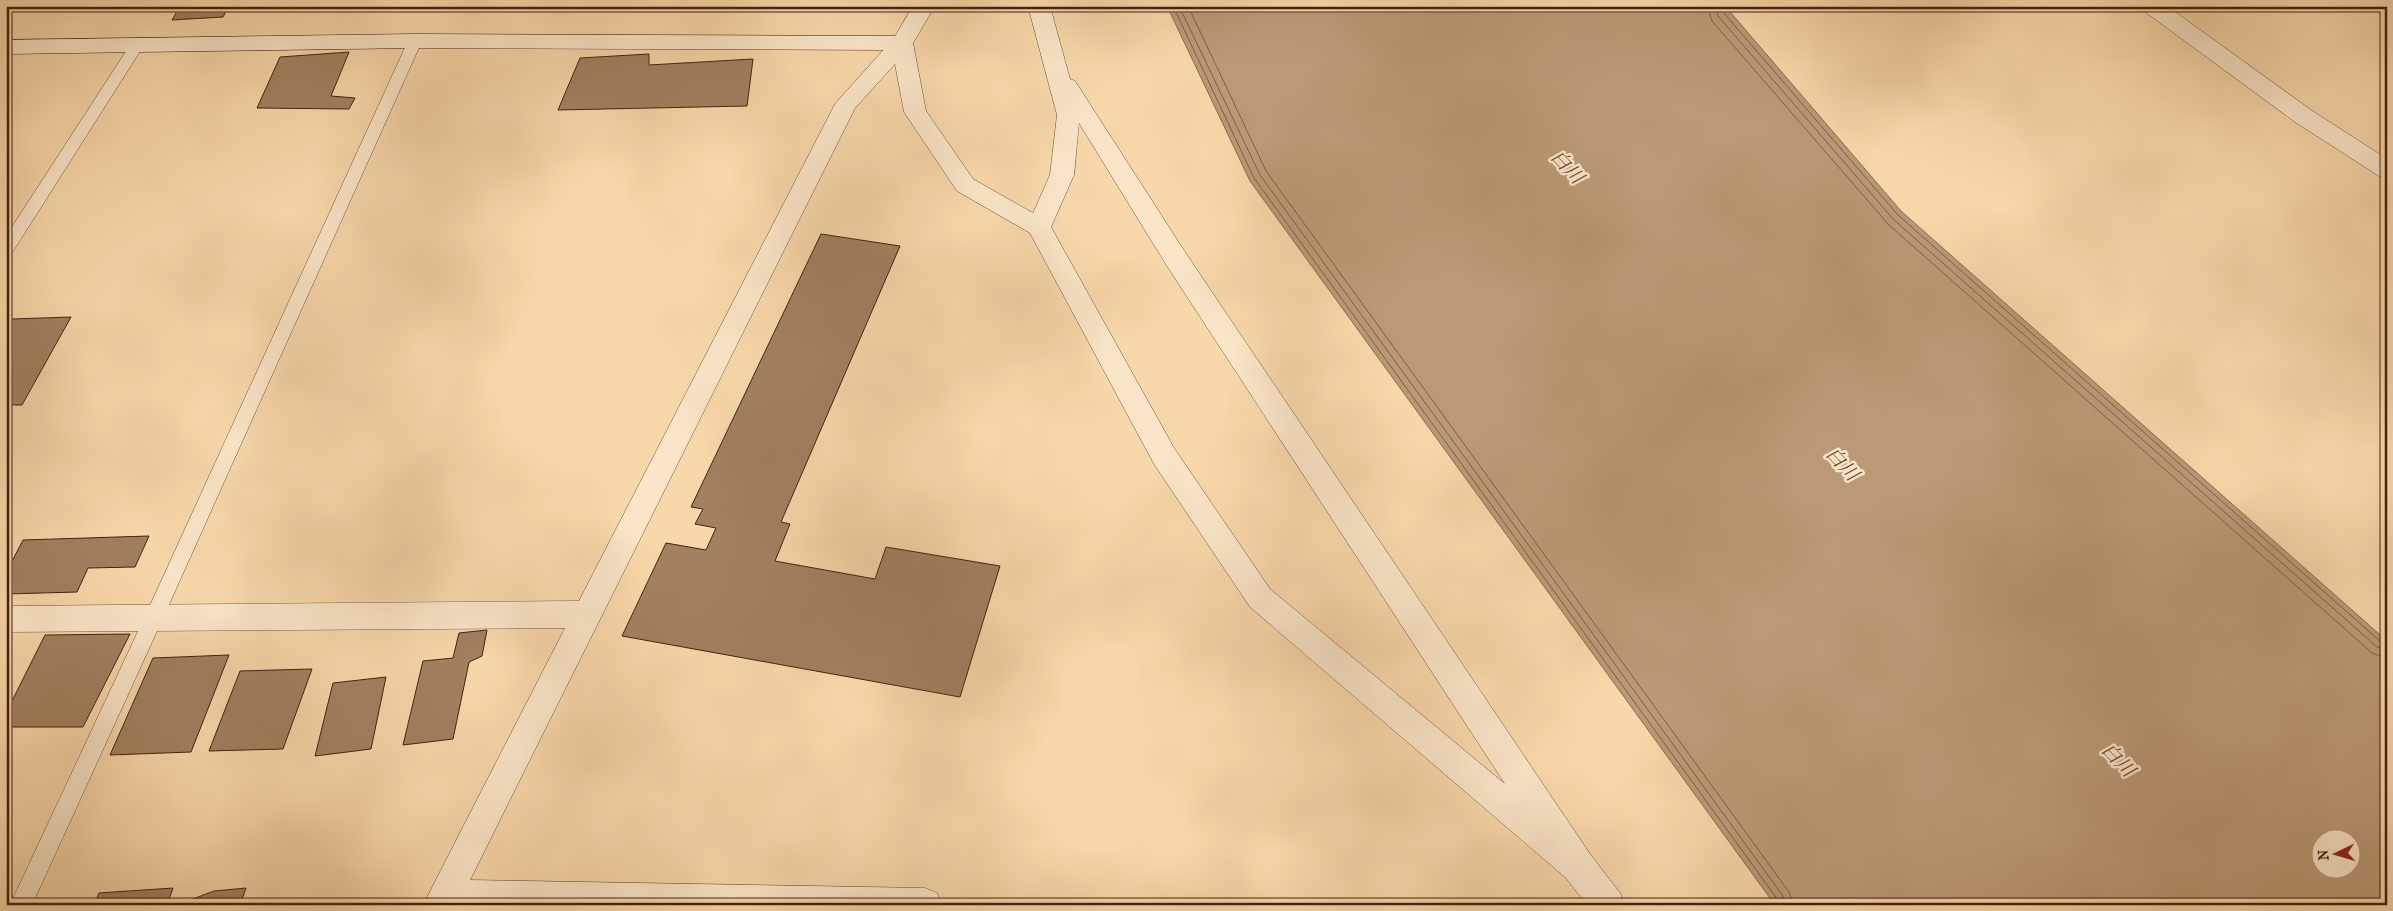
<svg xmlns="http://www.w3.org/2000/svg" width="2393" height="911" font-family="'IM FELL French Canon','Noto Serif JP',serif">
	<rect width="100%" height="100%" fill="#f8d7aa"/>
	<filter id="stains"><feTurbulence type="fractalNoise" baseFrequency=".004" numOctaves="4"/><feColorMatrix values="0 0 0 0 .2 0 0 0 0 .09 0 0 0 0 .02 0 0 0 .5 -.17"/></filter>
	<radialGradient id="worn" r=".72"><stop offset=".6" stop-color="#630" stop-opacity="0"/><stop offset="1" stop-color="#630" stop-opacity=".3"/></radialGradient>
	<!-- water -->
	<path fill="#bb9976" stroke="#8b694d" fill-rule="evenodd" d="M1167,6H1725L1901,211L2387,641V905H1775L1250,181ZM2320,838H2350V868H2320Z"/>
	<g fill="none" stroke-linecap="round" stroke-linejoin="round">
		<!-- shore -->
		<g stroke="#805d43" stroke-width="1">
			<path d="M1173,6L1254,178L1778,900L1779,905"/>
			<path d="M1179,6L1260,175L1783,896L1785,905"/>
			<path d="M1188,6L1266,171L1789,892L1793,905"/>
			<path d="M1707,6L1712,21L1888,224L2372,653L2387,658"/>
			<path d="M1715,6L1718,16L1893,219L2377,647L2387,650"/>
			<path d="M1721,6L1723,12L1898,215L2381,642L2387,644"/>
		</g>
	</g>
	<!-- building -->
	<g fill="#a28060" stroke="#442110">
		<path d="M180,6H229L223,17L172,20Z"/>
		<path d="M349,52L331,96L355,98L349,109L257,108L280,57Z"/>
		<path d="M649,54V65L753,59L747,106L558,110L580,58Z"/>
		<path d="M821,234L900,246L781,522L790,524L775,561L875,579L886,547L1000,566L960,697L622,636L666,543L706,550L716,528L695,524L703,509L691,507Z"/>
		<path d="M71,317L22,405H6V329L12,319Z"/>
		<path d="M149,536L135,567L88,568L77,592L6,594V573L23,540Z"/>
		<path d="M487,630L482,656L469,662L453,739L403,745L423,661L453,658L459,633Z"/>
		<path d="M130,634L83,727H6V713L45,635Z"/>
		<path d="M229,655L191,752L110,755L153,658Z"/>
		<path d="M312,669L283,749L209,751L240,671Z"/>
		<path d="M386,677L371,749L315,756L333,683Z"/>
		<path d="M173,888L167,905H94L99,893Z"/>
		<path d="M246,888L240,905H177L214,891Z"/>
	</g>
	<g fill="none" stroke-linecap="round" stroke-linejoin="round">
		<defs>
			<g id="lane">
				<path d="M415,36L422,41L163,618L32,905H10L147,612L408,41Z"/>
				<path d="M137,40L144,45L12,253L6,255V236L132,42Z"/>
			</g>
			<g id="street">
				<path d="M913,6H935L913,43L926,111L973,179L1033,213L1050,175L1057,115L1028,6H1050L1070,79L1075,81L1185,252L1590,854L1620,893L1625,905H1587L1566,878L1250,607L1154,464L1030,233L957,191L904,112L895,64L855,108L470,880L925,888L937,893L942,905H423L565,628L6,632V606L579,601L835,104L894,38ZM1079,123L1167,266L1505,784L1270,589L1174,448L1051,227L1074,175Z"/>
				<path d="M2141,6H2167L2311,110L2387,159V178L2379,176L2295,122L2144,11Z"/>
			</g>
			<path id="secondary" d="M415,34L902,36L910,38L913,43L910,48L902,50L415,48L6,54V40Z"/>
		</defs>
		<!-- lane casing -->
		<use href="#lane" stroke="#714e36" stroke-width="1"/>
		<!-- street casing -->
		<use href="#street" stroke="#714e36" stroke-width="1"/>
		<!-- secondary casing -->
		<use href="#secondary" stroke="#442110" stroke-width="1"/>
		<!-- lane -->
		<use href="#lane" fill="#fae5c8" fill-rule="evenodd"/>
		<!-- street -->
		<use href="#street" fill="#fae5c8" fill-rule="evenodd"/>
		<!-- secondary -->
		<use href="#secondary" fill="#fae5c8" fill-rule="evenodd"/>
	</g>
	<g text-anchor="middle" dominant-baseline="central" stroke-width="5" stroke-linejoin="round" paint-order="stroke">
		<!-- water labels -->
		<g font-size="19" font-style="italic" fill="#68452f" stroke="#fae5c8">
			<text transform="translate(1567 167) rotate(47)">白川</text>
			<text transform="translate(1842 464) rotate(47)">白川</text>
			<text transform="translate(2118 760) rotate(46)">白川</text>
		</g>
	</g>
	<!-- margin -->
	<rect width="2393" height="911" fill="none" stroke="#f8d7aa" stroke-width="25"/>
	<rect x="8" y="8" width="2378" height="896" fill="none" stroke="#442110" stroke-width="2.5"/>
	<rect x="12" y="12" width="2368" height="886" fill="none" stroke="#442110"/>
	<!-- north arrow -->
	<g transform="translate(2336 854) rotate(265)"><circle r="24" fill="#fae5c8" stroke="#b1977e"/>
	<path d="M0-4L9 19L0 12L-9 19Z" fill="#8f2418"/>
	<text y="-8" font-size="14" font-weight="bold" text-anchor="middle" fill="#442110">N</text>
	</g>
	<rect width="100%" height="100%" filter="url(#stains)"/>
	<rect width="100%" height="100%" fill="url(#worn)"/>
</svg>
